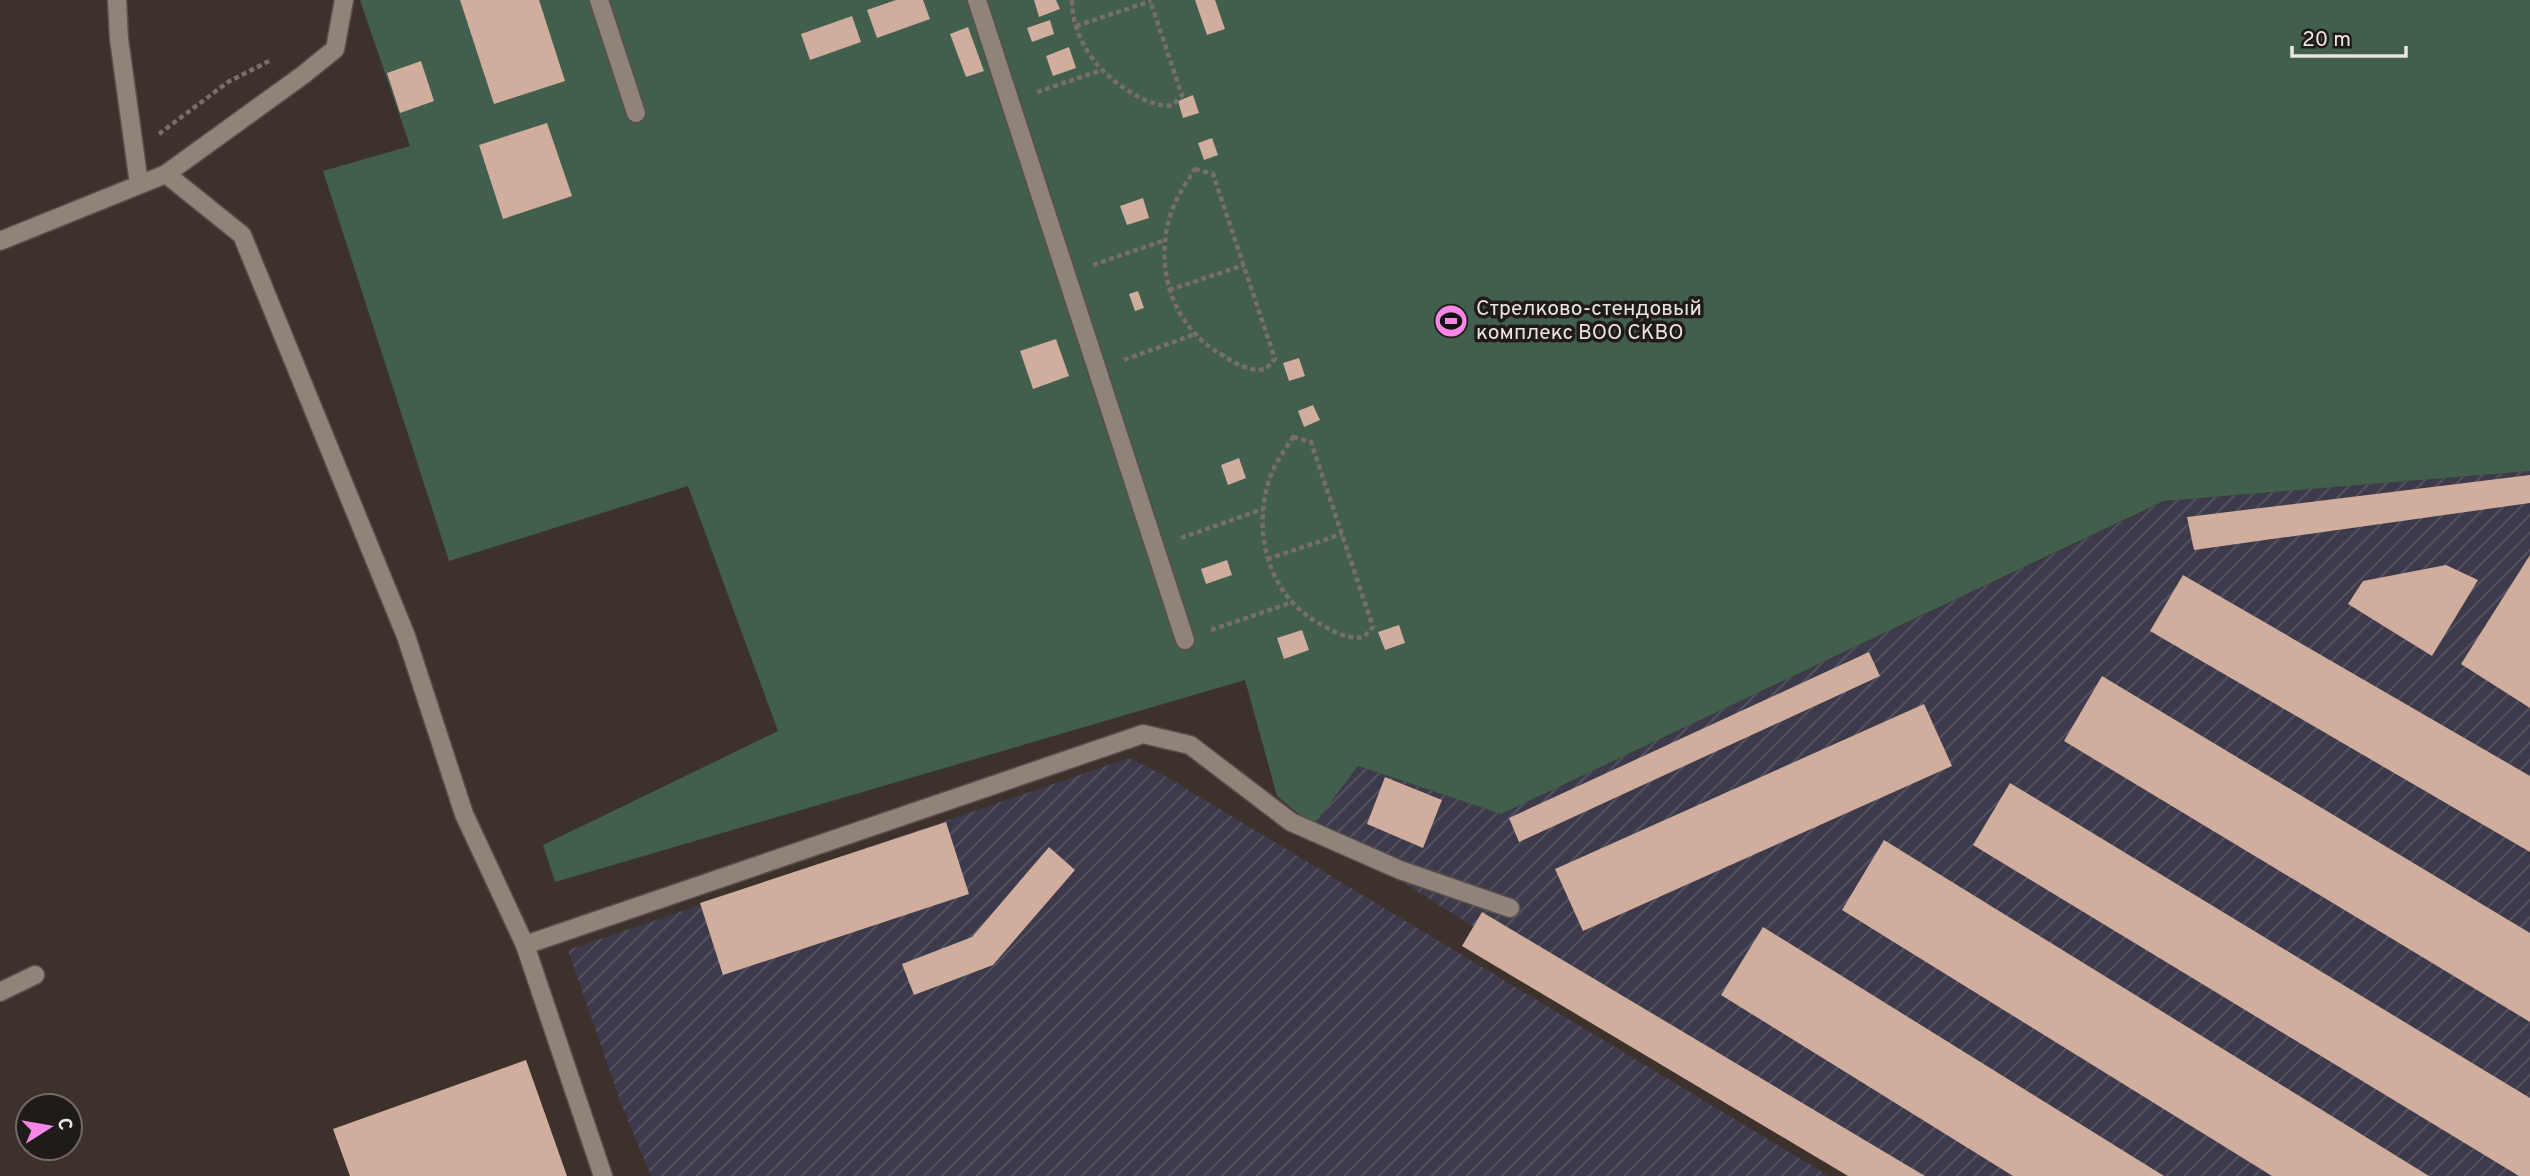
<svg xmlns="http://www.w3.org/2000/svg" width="2530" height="1176" font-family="Overpass,sans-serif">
	<defs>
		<pattern id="industrial-furrows" width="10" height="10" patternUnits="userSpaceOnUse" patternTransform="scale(1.75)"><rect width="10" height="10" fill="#3c3a4b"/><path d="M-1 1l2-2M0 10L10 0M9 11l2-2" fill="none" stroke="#585665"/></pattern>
	</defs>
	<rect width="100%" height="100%" fill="#3d322b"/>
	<!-- industrial -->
	<g fill="url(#industrial-furrows)">
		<path d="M2530,471V1176H1870L1313,826L1358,766L1501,814L2165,501Z"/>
		<path d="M1129,758L1165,776L1829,1176H651L622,1106L568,950Z"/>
	</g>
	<!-- pitch -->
	<path fill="#425e4c" d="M360,0H2530V471L2164,501L1501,814L1358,766L1313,826L1277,796L1245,680L555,882L543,845L778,731L688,486L449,561L323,171L410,146Z"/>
	<!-- building -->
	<g fill="#d0ad9d">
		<path d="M460,0H539L565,81L494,104Z"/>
		<path d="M896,0H923L930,19L877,38L867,10Z"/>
		<path d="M1034,0H1056L1060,9L1039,17Z"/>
		<path d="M1195,0H1215L1225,29L1207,35Z"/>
		<path d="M852,16L861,42L810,60L801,34Z"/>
		<path d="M1050,20L1054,34L1032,42L1027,28Z"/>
		<path d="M968,27L984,71L966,77L950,34Z"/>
		<path d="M1069,47L1076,68L1053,76L1046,56Z"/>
		<path d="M421,61L434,101L400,113L387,73Z"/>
		<path d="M1193,95L1199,113L1183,118L1178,101Z"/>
		<path d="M547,123L572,196L503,219L479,145Z"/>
		<path d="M1212,138L1218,155L1204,160L1198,143Z"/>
		<path d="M1143,198L1149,218L1127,225L1120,206Z"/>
		<path d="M1138,291L1144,308L1135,311L1129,294Z"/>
		<path d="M1056,339L1069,376L1033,389L1020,351Z"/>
		<path d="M1299,358L1305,376L1289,381L1283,363Z"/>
		<path d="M1313,405L1320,420L1304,427L1298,411Z"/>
		<path d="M1239,458L1246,478L1228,485L1221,465Z"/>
		<path d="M2530,475V503L2194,550L2187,517Z"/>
		<path d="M2530,555V708L2461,664Z"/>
		<path d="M1227,560L1232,575L1206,584L1201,569Z"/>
		<path d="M2446,565L2478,580L2432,656L2348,604L2363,581Z"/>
		<path d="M2183,575L2530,776V852L2150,631Z"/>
		<path d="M1399,625L1405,643L1385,650L1378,632Z"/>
		<path d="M1302,630L1309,650L1284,659L1277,638Z"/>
		<path d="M1869,652L1880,676L1519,842L1509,818Z"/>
		<path d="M2102,676L2530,933V1022L2064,741Z"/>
		<path d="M1924,704L1952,766L1583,931L1555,869Z"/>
		<path d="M1385,777L1442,800L1423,848L1367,824Z"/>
		<path d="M2010,783L2530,1098V1176H2519L1973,845Z"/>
		<path d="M946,822L969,894L723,975L700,903Z"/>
		<path d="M1884,840L2429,1176H2272L1842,910Z"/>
		<path d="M1049,847L1075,870L993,965L914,995L902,964L972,937Z"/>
		<path d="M1482,912L1925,1176H1848L1462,946Z"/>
		<path d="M1763,927L2164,1176H2013L1721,995Z"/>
		<path d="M526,1060L567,1176H350L333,1129Z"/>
	</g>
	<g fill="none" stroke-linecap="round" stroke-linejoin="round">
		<defs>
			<g id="service">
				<path d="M117,0L119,39L139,184"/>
				<path d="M599,0L636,113"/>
				<path d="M977,0L1185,640"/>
				<path d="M166,174L242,235L406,636L464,814L525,945L603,1176"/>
				<path d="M525,945L1143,734L1190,745L1291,822L1400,870L1510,908"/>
				<path d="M0,992L35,975"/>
			</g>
			<path id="minor" d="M0,241L166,174L303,75L335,49L344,0"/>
		</defs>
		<!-- service casing -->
		<use href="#service" stroke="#584f49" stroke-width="21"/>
		<!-- minor casing -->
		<use href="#minor" stroke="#584f49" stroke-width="21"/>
		<!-- path -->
		<g stroke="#786e68" stroke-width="4.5" stroke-dasharray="5 3.5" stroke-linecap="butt">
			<path d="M1072,0C1072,40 1099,74 1132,93C1145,101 1158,107 1173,105L1182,95L1150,0"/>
			<path d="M1076,26L1151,1"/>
			<path d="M1037,92L1102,70"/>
			<path d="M159,134L228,82L271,60"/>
			<path d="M1195,169L1213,174L1275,359L1266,369C1250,372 1236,364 1222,355C1173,327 1154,270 1170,216C1175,199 1186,183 1195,169Z"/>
			<path d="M1093,265L1165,240"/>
			<path d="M1169,290L1244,265"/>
			<path d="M1124,360L1195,334"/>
			<path d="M1293,437L1311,442L1373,627L1364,637C1346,640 1331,630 1315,621C1269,593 1253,534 1268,484C1272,467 1284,451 1293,437Z"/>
			<path d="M1181,538L1263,509"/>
			<path d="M1267,559L1342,534"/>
			<path d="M1211,630L1293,602"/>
		</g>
		<!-- service -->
		<use href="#service" stroke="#8f837b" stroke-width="18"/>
		<!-- minor -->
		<use href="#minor" stroke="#8f837b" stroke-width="18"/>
	</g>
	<!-- icons -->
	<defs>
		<symbol id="stadium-disc" viewBox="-11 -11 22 22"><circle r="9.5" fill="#fa87e7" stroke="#201b18"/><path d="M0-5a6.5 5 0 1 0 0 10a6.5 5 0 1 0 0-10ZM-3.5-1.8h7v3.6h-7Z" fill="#111"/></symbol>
	</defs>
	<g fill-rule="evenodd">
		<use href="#stadium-disc" x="1432" y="302" width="38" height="38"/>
	</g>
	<g text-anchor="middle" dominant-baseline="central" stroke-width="7" stroke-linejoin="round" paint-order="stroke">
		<!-- poi labels -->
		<g font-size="21" fill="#ebe4e0" stroke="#201b18" text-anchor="start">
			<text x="1476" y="309">Стрелково-стендовый<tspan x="1476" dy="24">комплекс ВОО СКВО</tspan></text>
		</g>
	</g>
	<!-- north arrow -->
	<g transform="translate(49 1127) rotate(79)"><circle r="33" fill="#201b18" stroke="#716b68" stroke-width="2"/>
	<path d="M0-5L12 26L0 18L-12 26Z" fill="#fa87e7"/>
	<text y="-10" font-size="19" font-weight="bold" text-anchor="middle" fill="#ebe4e0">С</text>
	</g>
	<!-- scale -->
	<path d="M2292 46v10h114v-10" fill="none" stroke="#ebe4e0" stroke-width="3.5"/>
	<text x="2302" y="46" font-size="21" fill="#ebe4e0" stroke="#201b18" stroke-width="5" paint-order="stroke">20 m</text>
</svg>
